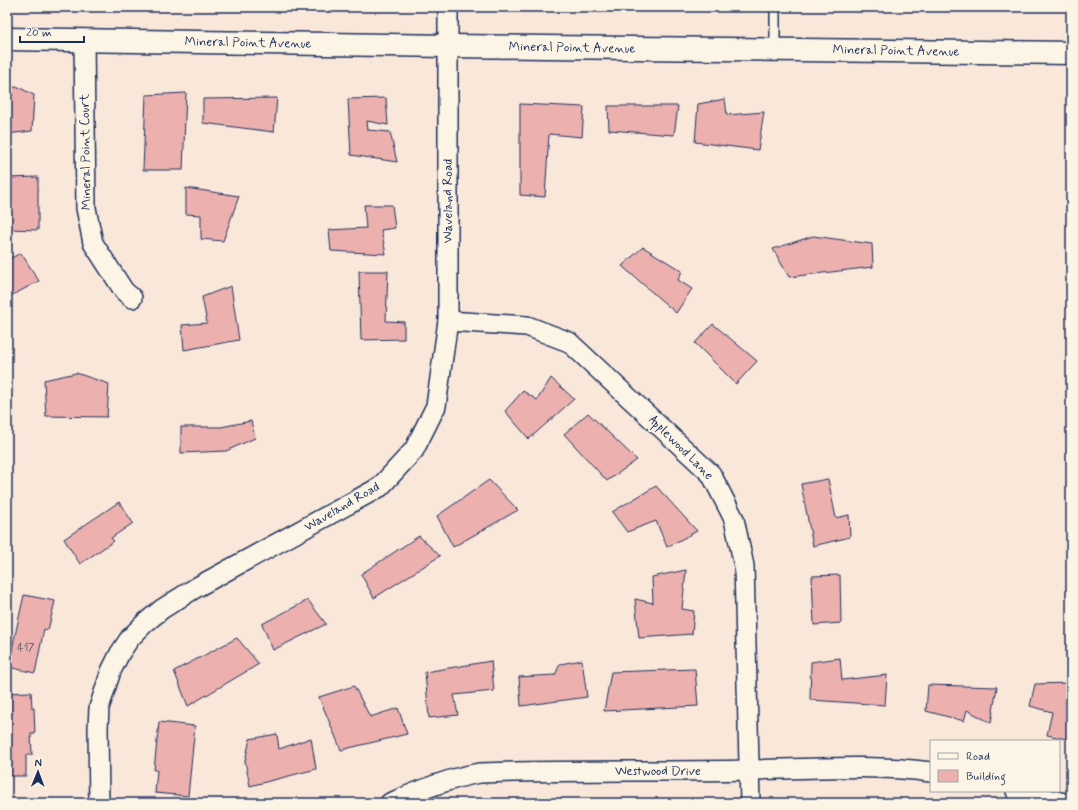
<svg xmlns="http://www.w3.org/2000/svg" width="1078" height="810" font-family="Mynerve,sans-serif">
	<rect width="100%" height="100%" fill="#f9e7da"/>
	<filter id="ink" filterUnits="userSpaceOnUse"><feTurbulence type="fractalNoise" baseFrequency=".025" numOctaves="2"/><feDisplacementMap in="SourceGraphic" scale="8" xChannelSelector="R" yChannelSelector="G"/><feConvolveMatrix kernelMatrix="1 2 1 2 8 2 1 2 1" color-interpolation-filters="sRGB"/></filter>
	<g filter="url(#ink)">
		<!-- building -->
		<g fill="#ecb1af" stroke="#1b2f5e">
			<path d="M18,87L34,95L32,131L7,134V88Z"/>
			<path d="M186,93L183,170H143L146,95Z"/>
			<path d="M277,98L274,132L203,123V99Z"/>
			<path d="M386,98L388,125L367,121L368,130L390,132L397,162L351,155L348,99Z"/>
			<path d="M725,99L727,115L764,112L758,150L695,142L698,104Z"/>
			<path d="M520,104L584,107L582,137L549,134L545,197L520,195Z"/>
			<path d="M608,106H678L674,135L609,130Z"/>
			<path d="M38,177V230L7,229V178Z"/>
			<path d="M186,188L239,196L223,241L201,239V215L186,214Z"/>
			<path d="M364,205H392L395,228L381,230L386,254L331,251L329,230L366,228Z"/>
			<path d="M813,236L872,244L873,267L789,277L773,249Z"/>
			<path d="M643,247L682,271L678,280L692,289L676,313L622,266Z"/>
			<path d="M21,253L39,281L7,298V260Z"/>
			<path d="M359,271H388L386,321L404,322V339L361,340Z"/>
			<path d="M231,286L239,340L184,350L182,325L207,323L202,297Z"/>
			<path d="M713,324L757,361L736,384L695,343Z"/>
			<path d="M76,373L109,384L107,417L46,416L44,380Z"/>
			<path d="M551,378L574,399L529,439L505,411L523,391L537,400Z"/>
			<path d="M588,413L637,460L607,481L564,434Z"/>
			<path d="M251,421L255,438L226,451L181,453V427H221Z"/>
			<path d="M828,479L836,518L849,515L850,537L813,546L801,484Z"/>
			<path d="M489,480L518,510L453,547L437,516Z"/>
			<path d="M656,486L697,531L667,547L656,521L627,532L612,512Z"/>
			<path d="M119,502L133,523L111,538L114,541L80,564L64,539Z"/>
			<path d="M419,536L440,556L374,598L361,574Z"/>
			<path d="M686,570L682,609L694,611L692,634L639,638L635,599L653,603L652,577Z"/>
			<path d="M840,575L841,623L814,625L812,576Z"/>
			<path d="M24,595L55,601L48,630L44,629L35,673L8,667Z"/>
			<path d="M308,600L326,624L273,650L262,624Z"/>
			<path d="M237,638L259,664L188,706L174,671Z"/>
			<path d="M840,658L842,680L887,675L885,705L810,700L811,662Z"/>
			<path d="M582,660L587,697L521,706L519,677L555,675L560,664Z"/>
			<path d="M491,661L494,691L454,695L458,715L429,718L425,672Z"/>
			<path d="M695,669L698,706L604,711L611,672Z"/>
			<path d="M1071,683V740L1047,735L1052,712L1030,706L1035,684Z"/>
			<path d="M928,685L997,687L991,723L967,710L964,721L926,711Z"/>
			<path d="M354,686L370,717L398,708L407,734L341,750L319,697Z"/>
			<path d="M31,692L32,708H34L35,734H31L32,755H26V776H7V693Z"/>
			<path d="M159,722L195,726L188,796L155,793L157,770H154Z"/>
			<path d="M277,734L279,749L311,738L316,769L250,786L245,761L250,739Z"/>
		</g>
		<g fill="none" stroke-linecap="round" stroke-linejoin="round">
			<defs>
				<path id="lane" d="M775,50V7"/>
				<g id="street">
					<path d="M84,40L86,208L93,243L124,291L132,298"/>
					<path d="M448,321L527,326L569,342L711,474L734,519L744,566L750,803"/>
					<path d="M1016,791L1064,803"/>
					<path d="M99,803L98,728L99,708L111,671L120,653L130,638L145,623L162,609L197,587L380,487L414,450L436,406L448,321V7"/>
					<path d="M390,803C419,791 449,778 480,773C570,770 660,772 750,770C810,769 871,764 931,772"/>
				</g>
				<path id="secondary" d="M7,39L448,46L1071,53"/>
			</defs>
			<!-- lane casing -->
			<use href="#lane" stroke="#1b2f5e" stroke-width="12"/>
			<!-- street casing -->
			<use href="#street" stroke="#1b2f5e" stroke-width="22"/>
			<!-- secondary casing -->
			<use href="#secondary" stroke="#1b2f5e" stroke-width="25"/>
			<!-- lane -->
			<use href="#lane" stroke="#fcf5e5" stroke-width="9"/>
			<!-- street -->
			<use href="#street" stroke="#fcf5e5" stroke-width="19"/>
			<!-- secondary -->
			<use href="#secondary" stroke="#fcf5e5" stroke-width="22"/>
		</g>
	</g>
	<g text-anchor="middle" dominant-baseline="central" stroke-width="3.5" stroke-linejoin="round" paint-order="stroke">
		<!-- number labels -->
		<g font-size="11" fill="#4f5072">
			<text x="26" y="648">417</text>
		</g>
		<!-- street labels -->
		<g font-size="13" fill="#1b2f5e" stroke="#fcf5e5">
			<text transform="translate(248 43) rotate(1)">Mineral Point Avenue</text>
			<text transform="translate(572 48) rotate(1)">Mineral Point Avenue</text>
			<text transform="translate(896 51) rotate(1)">Mineral Point Avenue</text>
			<text transform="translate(86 152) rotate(-91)">Mineral Point Court</text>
			<text transform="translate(448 201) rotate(-90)">Waveland Road</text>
			<text transform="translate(681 448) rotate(45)">Applewood Lane</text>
			<text transform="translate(342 507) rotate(-30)">Waveland Road</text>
			<text x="658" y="771">Westwood Drive</text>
		</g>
	</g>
	<!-- margin -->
	<rect width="1078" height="810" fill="none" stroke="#fcf5e5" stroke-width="24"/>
	<rect x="12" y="12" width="1054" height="786" fill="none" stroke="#1b2f5e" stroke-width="1.5" filter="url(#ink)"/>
	<!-- legend -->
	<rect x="930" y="740" width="130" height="52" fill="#fcf5e5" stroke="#a2a6af"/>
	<rect x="938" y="753" width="20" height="6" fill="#fcf5e5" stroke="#a2a6af"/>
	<text x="966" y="760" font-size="12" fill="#1b2f5e">Road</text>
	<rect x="938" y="770" width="20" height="12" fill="#ecb1af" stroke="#a2a6af"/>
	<text x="966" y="780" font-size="12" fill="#1b2f5e">Building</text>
	<!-- north arrow -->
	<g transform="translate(38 772) rotate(1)" stroke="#fcf5e5" stroke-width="3" paint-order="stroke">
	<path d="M0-3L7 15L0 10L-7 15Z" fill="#1b2f5e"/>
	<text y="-6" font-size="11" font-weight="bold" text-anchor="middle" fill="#1b2f5e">N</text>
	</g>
	<!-- scale -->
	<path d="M20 36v6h64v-6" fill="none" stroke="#1b2f5e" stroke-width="2"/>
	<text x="26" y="36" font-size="12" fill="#1b2f5e" stroke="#fcf5e5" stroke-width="3" paint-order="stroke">20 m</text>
</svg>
